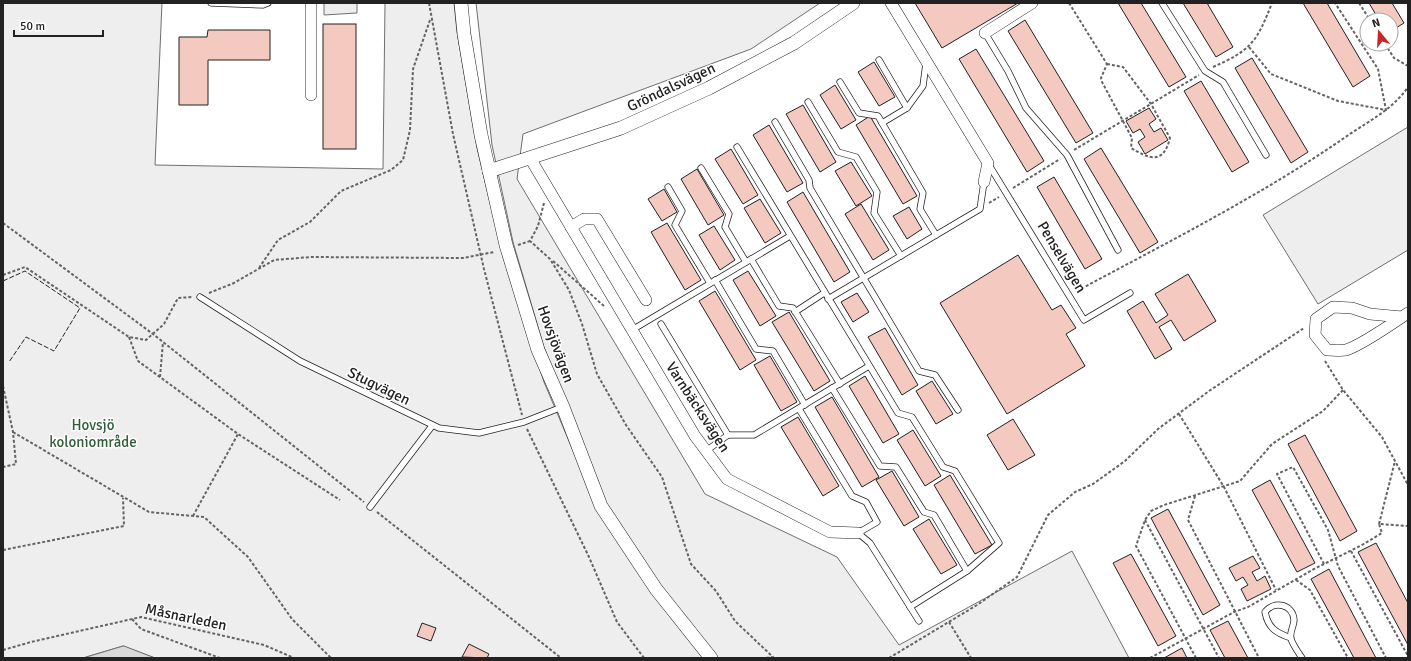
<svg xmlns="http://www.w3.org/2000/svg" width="1411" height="661" font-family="Signika,sans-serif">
	<rect width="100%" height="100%" fill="#fff"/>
	<!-- green -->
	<g fill="#eee" stroke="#6f6f6f">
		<path d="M3,3H162L155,165L383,169L385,3H454L457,32L477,148L503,257L544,382L593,498L708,658H155L123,646L83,658H3Z"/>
		<path d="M476,3H820L751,49L523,134L517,179L705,494L837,557L899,645L1072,551L1129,658H714L659,586L601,499L544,347L513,242L492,145Z"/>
		<path d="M1408,127V250L1318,304L1263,215Z"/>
	</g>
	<!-- parking -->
	<path fill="#ededed" stroke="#6f6f6f" d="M324,3H357V13L324,15Z"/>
	<!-- water -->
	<path fill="#d9d9d9" stroke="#6f6f6f" d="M124,646L155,658H83L123,646Z"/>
	<!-- building -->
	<g fill="#f3c9c0" stroke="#222">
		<path d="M915,3H1018L942,48Z"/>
		<path d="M1118,3H1141L1186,77L1169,87Z"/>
		<path d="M1183,3H1207L1233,47L1216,57Z"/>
		<path d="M1303,3H1327L1370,76L1353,87Z"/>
		<path d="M1369,3H1392L1404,23L1391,31V20H1379Z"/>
		<path d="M1025,20L1093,133L1076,143L1008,31Z"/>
		<rect x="323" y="24" width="33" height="125"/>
		<path d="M208,30H270V60H208V105H179V37H207Z"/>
		<path d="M976,49L1044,161L1027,172L959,59Z"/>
		<path d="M1252,58L1308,152L1291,163L1235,68Z"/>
		<path d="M874,62L895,97L879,106L858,72Z"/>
		<path d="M1201,81L1249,162L1232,172L1184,91Z"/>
		<path d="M835,85L856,120L841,129L820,95Z"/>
		<path d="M803,105L836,162L820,172L786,114Z"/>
		<path d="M1149,108L1156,119L1149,124L1154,132L1161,128L1168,140L1145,154L1138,142L1145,137L1140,129L1133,133L1126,121Z"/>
		<path d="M870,116L917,196L903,204L856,125Z"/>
		<path d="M769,125L803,183L787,192L753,135Z"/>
		<path d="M1101,148L1158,242L1140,253L1084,159Z"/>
		<path d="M731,149L758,195L743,204L715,159Z"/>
		<path d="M851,162L872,196L856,206L835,171Z"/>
		<path d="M697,169L724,215L708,225L681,179Z"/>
		<path d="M1054,177L1102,259L1085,269L1037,187Z"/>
		<path d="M664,189L677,212L662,221L648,199Z"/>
		<path d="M803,192L850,272L834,282L787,202Z"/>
		<path d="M760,199L781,233L765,243L744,208Z"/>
		<path d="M861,204L889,250L873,260L845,214Z"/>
		<path d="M909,207L922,229L907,239L893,216Z"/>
		<path d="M667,223L701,280L685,290L651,232Z"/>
		<path d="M714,226L735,260L720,270L699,235Z"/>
		<path d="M1018,255L1052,310L1061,305L1076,328L1066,334L1085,366L1007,414L940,303Z"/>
		<path d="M748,271L776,316L760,326L733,280Z"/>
		<path d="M1188,274L1216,321L1184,341L1171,320L1159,327L1172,349L1155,359L1127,311L1143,301L1156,323L1168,315L1155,294Z"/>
		<path d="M715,291L756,360L740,370L699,301Z"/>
		<path d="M857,293L869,312L853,322L841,302Z"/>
		<path d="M789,312L830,381L814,391L772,322Z"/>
		<path d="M885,328L918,385L902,395L868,337Z"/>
		<path d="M770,356L797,402L781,411L754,365Z"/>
		<path d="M865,376L899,434L883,443L849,386Z"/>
		<path d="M932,381L953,414L936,424L916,391Z"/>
		<path d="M832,397L879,477L862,487L815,407Z"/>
		<path d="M798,417L839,486L823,496L781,427Z"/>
		<path d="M1013,419L1035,455L1008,470L987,435Z"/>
		<path d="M913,430L941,476L925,486L897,440Z"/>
		<path d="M1305,435L1357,531L1340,541L1288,444Z"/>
		<path d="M892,471L919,517L904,526L876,480Z"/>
		<path d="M950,475L992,545L975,554L934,485Z"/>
		<path d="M1270,480L1315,563L1297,572L1252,490Z"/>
		<path d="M1168,509L1220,605L1203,615L1151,518Z"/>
		<path d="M929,519L957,565L941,574L913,529Z"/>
		<path d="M1376,543L1408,603V645L1358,552Z"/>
		<path d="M1131,554L1176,636L1158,646L1113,563Z"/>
		<path d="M1253,556L1260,568L1252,572L1257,581L1265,576L1271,589L1247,601L1241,589L1248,585L1243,577L1236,581L1229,568Z"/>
		<path d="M1329,569L1376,658H1354L1311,579Z"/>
		<path d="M1228,621L1248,658H1225L1210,630Z"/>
		<path d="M422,623L436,628L431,641L417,636Z"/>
		<path d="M469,644L489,654L487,658L462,657Z"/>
		<path d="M1182,648L1187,658H1164Z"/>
	</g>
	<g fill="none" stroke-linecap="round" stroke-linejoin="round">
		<defs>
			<g id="service">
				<path d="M211,3L263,5L268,3"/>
				<path d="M1162,3L1205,71L1223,82L1266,155"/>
				<path d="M985,33L1008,71L1026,108L1067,155L1118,250"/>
				<path d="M879,60L907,108"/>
				<path d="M840,82L859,113L878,116L923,193L920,209L936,235"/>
				<path d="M808,102L838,152L856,157L877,192L874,213L901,256"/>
				<path d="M775,122L809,180L810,188L919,371L935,375L958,410"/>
				<path d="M882,123L907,108L923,86L926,63"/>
				<path d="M737,147L898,413L912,417L943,467L955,471L999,543L967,571L910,607"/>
				<path d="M989,165L1084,320L1130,293"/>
				<path d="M701,168L729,214L725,227L746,262"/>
				<path d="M668,187L682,211L675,225L710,283"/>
				<path d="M751,259L779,306L793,308L840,384"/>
				<path d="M715,280L756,349L773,351L805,405"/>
				<path d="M200,297L300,361L439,428L479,433L524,422L562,407"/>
				<path d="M828,299L980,209L984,182"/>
				<path d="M795,312L824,293"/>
				<path d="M661,324L728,435"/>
				<path d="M632,330L790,236"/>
				<path d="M832,388L880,466L896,467L924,512L934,515L967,571"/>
				<path d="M799,409L852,496L866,502L877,522L858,533L870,543L919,621"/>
				<path d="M706,451L728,435H754L869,366"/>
				<path d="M370,507L432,426"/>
				<path d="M1291,638C1276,633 1268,628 1265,612C1274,600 1293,604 1294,620C1294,626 1289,633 1291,639C1293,645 1298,652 1302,658"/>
			</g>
			<g id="minor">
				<path d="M311,3V95"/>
				<path d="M891,3L988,163L984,182"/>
				<path d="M985,33L1032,3"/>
				<path d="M530,158L695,436L727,479L830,532L858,533"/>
				<path d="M571,227L584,219H597L646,300"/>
				<path d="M1402,317L1370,314L1352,308L1333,307L1316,319L1315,335L1327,350C1333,350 1340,351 1346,350C1362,345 1393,323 1408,313"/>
			</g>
			<g id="tertiary">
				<path d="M461,3L464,34L481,135L506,245L538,350L563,407L601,506L656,589L711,658"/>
				<path d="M489,171L621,128L709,88L794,43L853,3"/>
			</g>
		</defs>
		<!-- service casing -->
		<use href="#service" stroke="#222" stroke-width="7"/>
		<!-- minor casing -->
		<use href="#minor" stroke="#222" stroke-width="12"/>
		<!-- tertiary casing -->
		<use href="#tertiary" stroke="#222" stroke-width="14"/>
		<!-- path -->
		<g stroke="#646464" stroke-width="2" stroke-dasharray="3 2" stroke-linecap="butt">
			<path d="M429,3L453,134L484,269L522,415"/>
			<path d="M1069,3L1107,64"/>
			<path d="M1359,3L1370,20"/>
			<path d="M1385,44L1394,58L1408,66"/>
			<path d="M1249,47L1271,74L1338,101L1386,110L1378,69L1335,3"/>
			<path d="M1107,64L1123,67L1151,104L1170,138C1163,165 1150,159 1131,148L1132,138L1102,82L1101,78Z"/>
			<path d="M1213,67C1252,50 1257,41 1272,3"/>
			<path d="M1074,150L1199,75"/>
			<path d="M1013,188L1060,159"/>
			<path d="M544,203L538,226L530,241L550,259L569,290L582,324L597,374L626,425L662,477L691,564L716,591L735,621L774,658"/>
			<path d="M989,203L999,197"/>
			<path d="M3,223L153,334L364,502"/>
			<path d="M518,245L530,241"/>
			<path d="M553,261L604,306"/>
			<path d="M259,268L278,240L310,222L341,191L391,170L403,160L410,130L413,69L430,20"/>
			<path d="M3,275L25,267L129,337L146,340L164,324L178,298L192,297"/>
			<path d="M1077,291C1168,242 1262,195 1347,136C1369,121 1393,109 1408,87"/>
			<path d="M209,293L234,283L274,260L311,257L463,258L494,252"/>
			<path d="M129,337L138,361L238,434L340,500"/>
			<path d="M1325,361L1343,390L1382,437L1408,485"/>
			<path d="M160,377L163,342"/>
			<path d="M3,386L13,432L16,464L3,467"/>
			<path d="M1179,414L1224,487L1276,590"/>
			<path d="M527,429L589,557L617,622L644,658"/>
			<path d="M13,432L149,512L204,517L248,557L292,619L331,658"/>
			<path d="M1195,496L1188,520L1259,658"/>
			<path d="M377,512L561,658"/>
			<path d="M193,516L238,434"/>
			<path d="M1145,520L1219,658"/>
			<path d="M1379,524L1395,461"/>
			<path d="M3,550L124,526L123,498"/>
			<path d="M1351,551L1408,656"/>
			<path d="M1324,564L1277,474L1293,467L1328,530L1338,566L1386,658"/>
			<path d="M1296,580L1310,590L1348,658"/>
			<path d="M132,619L141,629L220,658"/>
			<path d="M949,622L971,658"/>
			<path d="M3,650L31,642L141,617L264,645L294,658"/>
			<path d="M766,658L772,657"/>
			<path d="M889,658L977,605L1017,577L1048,515L1075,492L1093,484L1125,461L1158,429L1209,391L1304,328"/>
			<path d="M1150,658L1234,612L1248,607L1312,570L1362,545L1382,533L1379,524L1408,526"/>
			<path d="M1196,658L1136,546L1145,520L1151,511L1164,505L1240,481L1272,444L1323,411L1343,390"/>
		</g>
		<!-- service -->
		<use href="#service" stroke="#fff" stroke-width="5.5"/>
		<!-- minor -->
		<use href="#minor" stroke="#fff" stroke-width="11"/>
		<!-- tertiary -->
		<use href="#tertiary" stroke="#fff" stroke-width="13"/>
		<!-- fence -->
		<path stroke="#222" stroke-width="1" stroke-dasharray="5 2" stroke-linecap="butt" d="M3,281L25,271L80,308L54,351L26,337L9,362"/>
	</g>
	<g text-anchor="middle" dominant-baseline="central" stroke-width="3" stroke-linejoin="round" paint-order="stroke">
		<!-- street labels -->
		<g font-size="15" fill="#222" stroke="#fff">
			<text transform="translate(671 87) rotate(-25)">Gröndalsvägen</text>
			<text transform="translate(1062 257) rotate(59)">Penselvägen</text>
			<text transform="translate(556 344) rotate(70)">Hovsjövägen</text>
			<text transform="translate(379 386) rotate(26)">Stugvägen</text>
			<text transform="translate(698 407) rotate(57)">Varnbäcksvägen</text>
			<text transform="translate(186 617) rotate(12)">Måsnarleden</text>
		</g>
		<!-- park labels -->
		<g font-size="15" fill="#2f5e38" stroke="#fff">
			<text x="93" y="425">Hovsjö<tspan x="93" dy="17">koloniområde</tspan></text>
		</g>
	</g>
	<!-- border -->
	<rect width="1411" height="661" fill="none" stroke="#222222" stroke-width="8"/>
	<!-- north arrow -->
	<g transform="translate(1379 32) rotate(342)"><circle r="19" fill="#ffffff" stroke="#a7a7a7"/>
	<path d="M0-3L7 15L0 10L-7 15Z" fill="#c62828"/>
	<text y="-6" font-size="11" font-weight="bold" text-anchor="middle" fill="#222222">N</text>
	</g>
	<!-- scale -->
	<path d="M14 30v6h89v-6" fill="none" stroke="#222222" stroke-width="2"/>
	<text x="20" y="30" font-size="12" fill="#222222" stroke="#ffffff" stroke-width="3" paint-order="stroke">50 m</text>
</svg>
